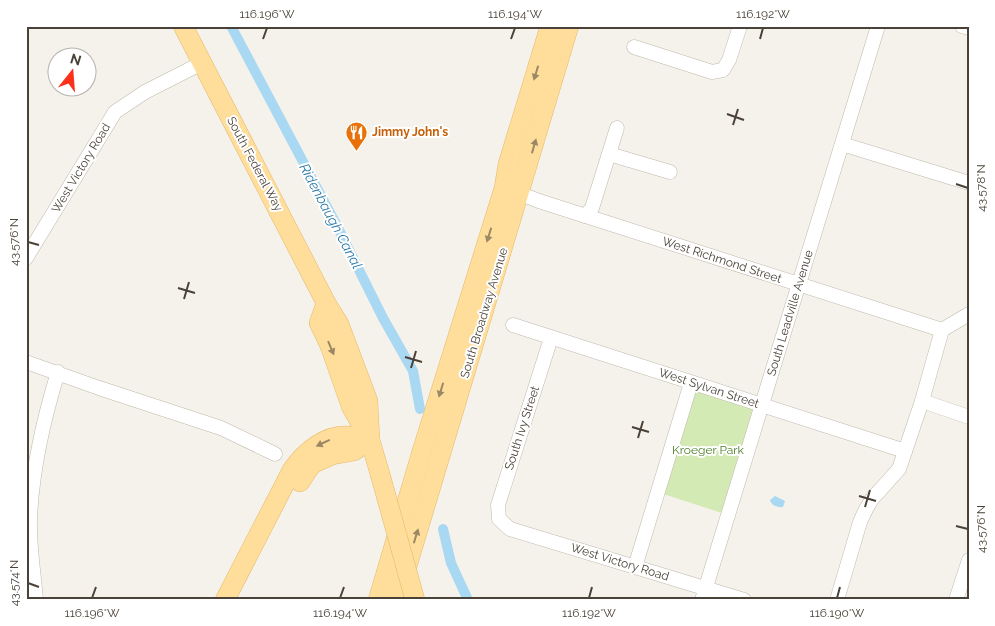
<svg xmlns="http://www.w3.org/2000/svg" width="995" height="626" font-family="Raleway,sans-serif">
	<rect width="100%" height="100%" fill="#f5f2eb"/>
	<!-- green -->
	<path fill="#d4eab4" d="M693,388L756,407L722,513L660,493Z"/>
	<!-- water -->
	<path fill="#a8d8f2" d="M775,496L785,501L783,507C778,508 771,505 770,500Z"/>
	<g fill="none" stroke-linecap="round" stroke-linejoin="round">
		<!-- canal -->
		<g stroke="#a8d8f2" stroke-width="10">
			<path d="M231,26L335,222L383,318L413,371L420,409"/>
			<path d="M443,529L451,563L468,600"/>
		</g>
		<defs>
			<g id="minor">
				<path d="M962,26L969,28"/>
				<path d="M634,47L712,72L723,70L729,60L740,26"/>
				<path d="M842,144L969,183"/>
				<path d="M609,154L670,172"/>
				<path d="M511,190L539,201L942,330"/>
				<path d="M585,216L592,208L617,128"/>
				<path d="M26,258L115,112L145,92L202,63"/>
				<path d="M513,325L905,451"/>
				<path d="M942,330L969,314"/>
				<path d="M551,338L498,505L499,519L510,529L744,600"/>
				<path d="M26,362L99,388L221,428L275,454"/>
				<path d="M922,401L969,417"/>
				<path d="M635,567L691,383"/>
				<path d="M36,600C34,573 29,546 30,519C32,468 43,421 58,372"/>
				<path d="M702,600L878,26"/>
				<path d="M837,600L860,522L866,509L872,499L899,469L922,401L942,330"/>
				<path d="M956,600L969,560"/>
			</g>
			<g id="major">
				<path d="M183,26L326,303L339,324L368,401L370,440"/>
				<path d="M326,303L319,323L330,346L351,406L370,440L380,474"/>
				<path d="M300,482L309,468L314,463L332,455L354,451L370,440"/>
				<path d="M225,600L292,470C305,452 326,433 350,436C357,436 363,438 370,440"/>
				<path d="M378,600L422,451L504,188L508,164L550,26"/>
				<path d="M397,600L569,26"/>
			</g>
		</defs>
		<!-- minor casing -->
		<use href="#minor" stroke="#c1b9ad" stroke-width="15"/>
		<!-- major casing -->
		<use href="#major" stroke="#e6b969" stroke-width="20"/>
		<!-- minor -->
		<use href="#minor" stroke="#fff" stroke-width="14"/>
		<!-- major -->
		<use href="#major" stroke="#ffdd9a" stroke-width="19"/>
		<defs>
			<path id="major-bridge" d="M380,474L415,600"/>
		</defs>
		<!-- major-bridge casing -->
		<use href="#major-bridge" stroke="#e6b969" stroke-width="20" stroke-linecap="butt"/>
		<!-- major-bridge -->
		<use href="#major-bridge" stroke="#ffdd9a" stroke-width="19"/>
	</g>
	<!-- one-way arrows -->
	<defs><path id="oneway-solid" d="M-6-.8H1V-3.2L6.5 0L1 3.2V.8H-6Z" transform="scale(1.25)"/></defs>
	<g fill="#9b8864">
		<use href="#oneway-solid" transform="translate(536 73) rotate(107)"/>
		<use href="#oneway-solid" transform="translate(534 146) rotate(-74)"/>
		<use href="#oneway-solid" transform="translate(489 235) rotate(107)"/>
		<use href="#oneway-solid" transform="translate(331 348) rotate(67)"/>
		<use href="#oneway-solid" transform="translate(441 390) rotate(107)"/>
		<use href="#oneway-solid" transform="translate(323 443) rotate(155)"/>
		<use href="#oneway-solid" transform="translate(416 536) rotate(-73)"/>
	</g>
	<!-- ticks -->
	<path fill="none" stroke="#4a4238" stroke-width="2" d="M263,39L267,28M511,39L515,28M760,39L763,28M727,114L744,120M733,125L738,109M956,184L968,188M28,242L39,245M178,288L195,293M184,299L189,282M405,357L422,362M411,368L416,351M632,427L649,432M638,438L643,421M859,496L876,501M865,507L870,490M956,526L968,529M28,583L39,587M92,598L96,587M340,598L344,587M589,598L592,587M837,598L840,587"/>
	<!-- icons -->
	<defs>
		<symbol id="restaurant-pin" viewBox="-11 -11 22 30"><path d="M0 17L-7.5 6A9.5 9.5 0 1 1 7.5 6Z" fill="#e8710a" stroke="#fff"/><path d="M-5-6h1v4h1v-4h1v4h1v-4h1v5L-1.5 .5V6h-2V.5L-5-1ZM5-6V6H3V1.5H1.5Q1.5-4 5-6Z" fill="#fff"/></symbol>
	</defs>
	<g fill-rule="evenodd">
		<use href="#restaurant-pin" x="344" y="120" width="25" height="34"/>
	</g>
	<g text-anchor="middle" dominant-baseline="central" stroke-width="4" stroke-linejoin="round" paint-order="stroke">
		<!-- food labels -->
		<g font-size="12" font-weight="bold" fill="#c56008" stroke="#fff" text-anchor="start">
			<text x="372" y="132">Jimmy John's</text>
		</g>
		<!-- street labels -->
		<g font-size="12" fill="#4a4238" stroke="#fff">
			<text transform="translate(255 164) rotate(62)">South Federal Way</text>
			<text transform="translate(81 168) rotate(-59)">West Victory Road</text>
			<text transform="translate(722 260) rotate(18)">West Richmond Street</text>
			<text transform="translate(484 313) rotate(-73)">South Broadway Avenue</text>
			<text transform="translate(790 313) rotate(-73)">South Leadville Avenue</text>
			<text transform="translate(709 388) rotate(18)">West Sylvan Street</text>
			<text transform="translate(522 428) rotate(-72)">South Ivy Street</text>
			<text transform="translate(620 562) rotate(17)">West Victory Road</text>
		</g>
		<!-- park labels -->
		<g font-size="12" fill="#4e7e2a" stroke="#fff">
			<text x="708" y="450">Kroeger Park</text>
		</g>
		<!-- water labels -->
		<g font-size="14" font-style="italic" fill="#2c7aa8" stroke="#fff">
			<text transform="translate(331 216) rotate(62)">Ridenbaugh Canal</text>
		</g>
	</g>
	<!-- border -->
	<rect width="995" height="626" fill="none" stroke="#ffffff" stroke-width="55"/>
	<!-- north arrow -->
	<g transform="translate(72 72) rotate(17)"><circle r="24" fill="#ffffff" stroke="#b7b3af"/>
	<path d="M0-4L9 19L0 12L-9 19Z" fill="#fc311c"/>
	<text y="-8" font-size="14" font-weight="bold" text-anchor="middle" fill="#4a4238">N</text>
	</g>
	<rect x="28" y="28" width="940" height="570" fill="none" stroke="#4a4238" stroke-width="2"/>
	<g font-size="12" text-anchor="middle" fill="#4a4238">
		<text x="267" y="18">116.196°W</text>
		<text x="515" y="18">116.194°W</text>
		<text x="763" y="18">116.192°W</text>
		<text transform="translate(981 188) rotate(-90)" y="4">43.578°N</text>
		<text transform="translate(14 242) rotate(-90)" y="4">43.576°N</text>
		<text transform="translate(981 529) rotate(-90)" y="4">43.576°N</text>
		<text transform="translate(14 583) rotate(-90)" y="4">43.574°N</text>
		<text x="92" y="617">116.196°W</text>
		<text x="340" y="617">116.194°W</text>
		<text x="589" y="617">116.192°W</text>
		<text x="837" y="617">116.190°W</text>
	</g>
</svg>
